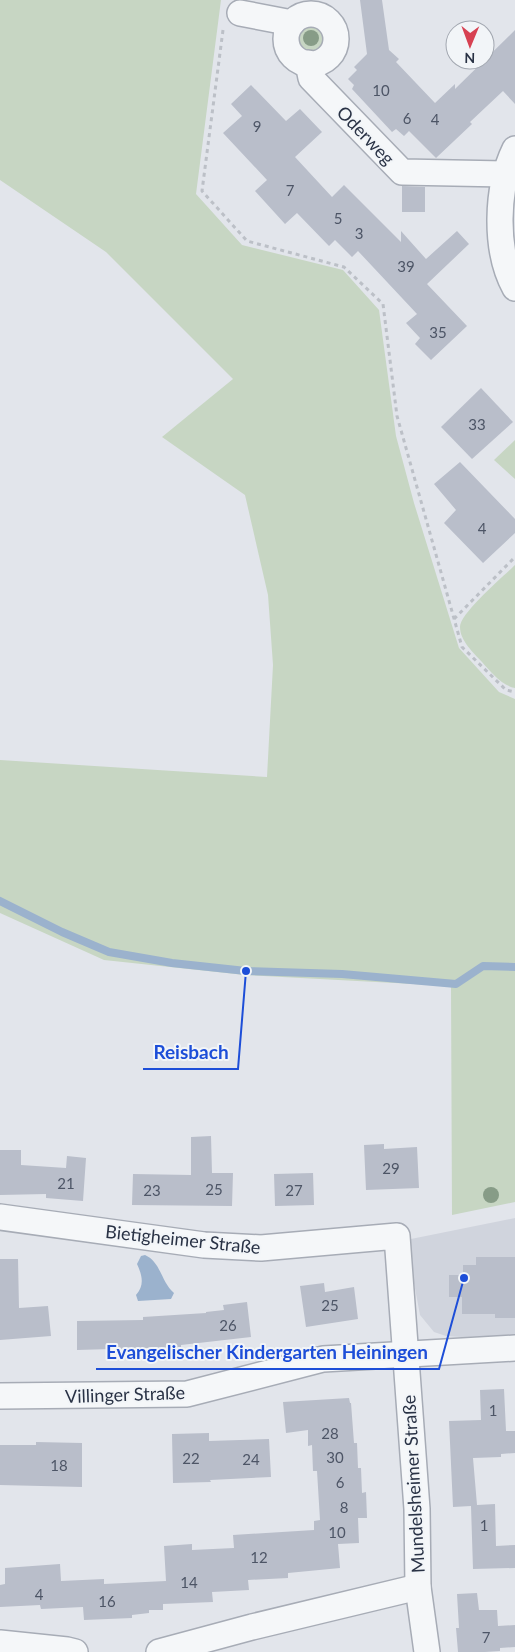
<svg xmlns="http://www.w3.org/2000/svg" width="515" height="1652" font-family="Lato,sans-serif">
	<rect width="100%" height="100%" fill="#e2e5eb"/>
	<!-- built -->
	<path fill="#d0d4dd" d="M515,1218V1336L461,1337L446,1336L434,1332L420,1315L406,1240Z"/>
	<!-- green -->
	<g fill="#c7d6c3">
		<path d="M0,0H221L196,194L242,245L343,270L379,310L396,436L414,503L459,648L499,692L515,699V1202L452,1215L451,986L245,975L104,960L0,913V760L267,777L273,665L268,595L245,495L162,437L233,379L106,252L0,180Z"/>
		<circle cx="311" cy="39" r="16"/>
		<path d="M515,440V479L494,460Z"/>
		<path d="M515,565V688C502,686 490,671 482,662C474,653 460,641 460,627C460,613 504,576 515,565Z"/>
	</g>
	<!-- water -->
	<path fill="#9bb2cd" d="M145,1255C161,1262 161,1282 174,1293L171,1299L138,1301L136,1295C145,1285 142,1275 137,1264L141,1256Z"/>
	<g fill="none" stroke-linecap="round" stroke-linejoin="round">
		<!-- stream -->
		<path stroke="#9bb2cd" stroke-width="8" d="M0,901L62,932L109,952L172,963L246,971L342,974L456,984L483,966L515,967"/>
	</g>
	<!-- building -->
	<g fill="#b9beca">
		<path d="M360,0H382L389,50L399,59L396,62L435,103L455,84V89L515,30V104L503,91L470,122L472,124L436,158L409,131L404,136L396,129L392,132L352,89L354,85L348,79L357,70L354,67L367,54Z"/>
		<path d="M251,85L286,121L300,109L322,132L295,157L332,197L344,185L401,242V231L426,259L457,231L469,244L427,284L467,326L431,360L415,344L420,338L406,323L417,314L358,251L352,257L335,240L329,246L297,213L285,224L255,191L267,180L223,133L242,116L231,104Z"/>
		<path d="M402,186L425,187V212H402Z"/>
		<path d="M481,388L513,422L472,459L441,427Z"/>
		<path d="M460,462L515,519V533L483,563L444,523L456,510L434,484Z"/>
		<path d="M211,1136L212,1173H233L232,1206L132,1205L133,1174L191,1175V1137Z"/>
		<path d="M384,1144V1149L417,1147L419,1188L366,1190L364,1145Z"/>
		<path d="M0,1150H21V1165L66,1168L67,1156L86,1158L83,1201L46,1198V1194L0,1195Z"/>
		<path d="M313,1173L314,1205L275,1206L274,1174Z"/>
		<path d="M476,1257H515V1318H495V1314H462V1297H449V1275H463V1265H476Z"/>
		<path d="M0,1259H18L19,1308L48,1306L51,1336L0,1340Z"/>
		<path d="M324,1283L325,1292L354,1287L358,1319L306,1327L300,1286Z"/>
		<path d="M247,1302L251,1337L181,1345V1347L77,1350V1321L143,1320V1317L206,1313V1312L224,1310L223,1305Z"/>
		<path d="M504,1389L506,1431H515V1453L501,1454V1457L473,1458L477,1505L495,1504L496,1546L515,1545V1568L473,1569L471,1506L453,1507L449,1421L481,1420L480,1390Z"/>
		<path d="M349,1398L350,1403H351L354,1443H357L358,1468H361L362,1493L366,1492L367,1518H358L359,1543L338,1544L340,1568L288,1573V1578L248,1580L249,1590L212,1592L213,1602L163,1604V1610H149V1613L132,1615V1618L84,1620L83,1607L41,1609L40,1605L0,1607V1585L5,1584V1568L60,1564L61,1581L104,1579V1584L166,1581L164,1546L192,1544V1550L234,1548L233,1535L314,1530V1521L320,1520L317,1471H313L312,1445L308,1446V1430L286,1433L283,1402Z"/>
		<path d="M209,1433V1441L269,1439L271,1477L210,1480L211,1482L173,1483L172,1434Z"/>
		<path d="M36,1442L82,1443V1487L0,1485V1445H36Z"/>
		<path d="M477,1593L479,1610H497L498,1626L515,1625V1647L500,1648V1651L485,1652H458L456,1628H459L457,1594Z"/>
	</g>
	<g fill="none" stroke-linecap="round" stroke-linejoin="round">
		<defs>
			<g id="street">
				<path d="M240,13L292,23"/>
				<circle cx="311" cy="39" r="25"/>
				<path d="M308,63L311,78L402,172L505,174"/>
				<path d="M515,149C496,188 494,250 515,288"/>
				<path d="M0,1217L204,1245L261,1248L397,1236L417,1509L418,1587L427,1652"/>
				<path d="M0,1396L187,1394L323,1359L515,1348"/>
				<path d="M0,1643L67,1650L75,1652"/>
				<path d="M159,1652L252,1627L418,1587"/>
			</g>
		</defs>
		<!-- street casing -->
		<use href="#street" stroke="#a7acb6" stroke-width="28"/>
		<!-- path -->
		<g stroke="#bcc0c7" stroke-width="3" stroke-dasharray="4 4" stroke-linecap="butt">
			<path d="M223,30L202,191L247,241L344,267L383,304L397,416L462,647L506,690L515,692"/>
			<path d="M454,619L515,557"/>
		</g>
		<!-- street -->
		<use href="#street" stroke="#f5f7f9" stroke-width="25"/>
	</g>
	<!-- trees -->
	<g fill="#879c87">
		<circle cx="311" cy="38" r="8"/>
		<circle cx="491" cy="1195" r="8"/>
	</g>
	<g text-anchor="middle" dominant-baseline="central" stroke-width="4" stroke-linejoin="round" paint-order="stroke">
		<!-- number labels -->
		<g font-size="15" fill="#4d5566">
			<text x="381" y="90">10</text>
			<text x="407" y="118">6</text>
			<text x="435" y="119">4</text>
			<text x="257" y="126">9</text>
			<text x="290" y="190">7</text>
			<text x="338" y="218">5</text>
			<text x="359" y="233">3</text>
			<text x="406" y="266">39</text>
			<text x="438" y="332">35</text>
			<text x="477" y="424">33</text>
			<text x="482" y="528">4</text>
			<text x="391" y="1168">29</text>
			<text x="66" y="1183">21</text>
			<text x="214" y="1189">25</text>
			<text x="152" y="1190">23</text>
			<text x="294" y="1190">27</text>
			<text x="330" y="1305">25</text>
			<text x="228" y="1325">26</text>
			<text x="493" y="1410">1</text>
			<text x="330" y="1433">28</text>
			<text x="335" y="1457">30</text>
			<text x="191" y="1458">22</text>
			<text x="251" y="1459">24</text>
			<text x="59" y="1465">18</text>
			<text x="340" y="1482">6</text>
			<text x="344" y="1507">8</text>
			<text x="484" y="1525">1</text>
			<text x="337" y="1532">10</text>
			<text x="259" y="1557">12</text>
			<text x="189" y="1582">14</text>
			<text x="39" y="1594">4</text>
			<text x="107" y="1601">16</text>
			<text x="486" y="1637">7</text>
		</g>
		<!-- street labels -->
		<g font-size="18" fill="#293245" stroke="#f2f5f8">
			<text transform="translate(366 135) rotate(46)">Oderweg</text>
			<text transform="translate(183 1239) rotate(6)">Bietigheimer Straße</text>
			<text transform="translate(125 1394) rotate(-2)">Villinger Straße</text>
			<text transform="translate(413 1484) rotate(-93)">Mundelsheimer Straße</text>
		</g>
	</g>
	<!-- callouts -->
	<path fill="none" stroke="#1d4ed8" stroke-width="2" d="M246 971L238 1069H143M464 1278L439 1369H96"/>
	<g fill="#1d4ed8" stroke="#f2f5f8" stroke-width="2">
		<circle cx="246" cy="971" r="5"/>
		<circle cx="464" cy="1278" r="5"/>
	</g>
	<g font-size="19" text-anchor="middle" font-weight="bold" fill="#1d4ed8" stroke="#f2f5f8" stroke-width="4" stroke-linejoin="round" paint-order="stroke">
		<text x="191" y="1059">Reisbach</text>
		<text x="267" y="1359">Evangelischer Kindergarten Heiningen</text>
	</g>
	<!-- north arrow -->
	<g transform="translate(470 45) rotate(181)"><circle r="24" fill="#f2f5f8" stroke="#a2a7b0"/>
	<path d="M0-4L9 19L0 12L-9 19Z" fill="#d74152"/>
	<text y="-8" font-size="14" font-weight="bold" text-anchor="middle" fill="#293245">N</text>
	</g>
</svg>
